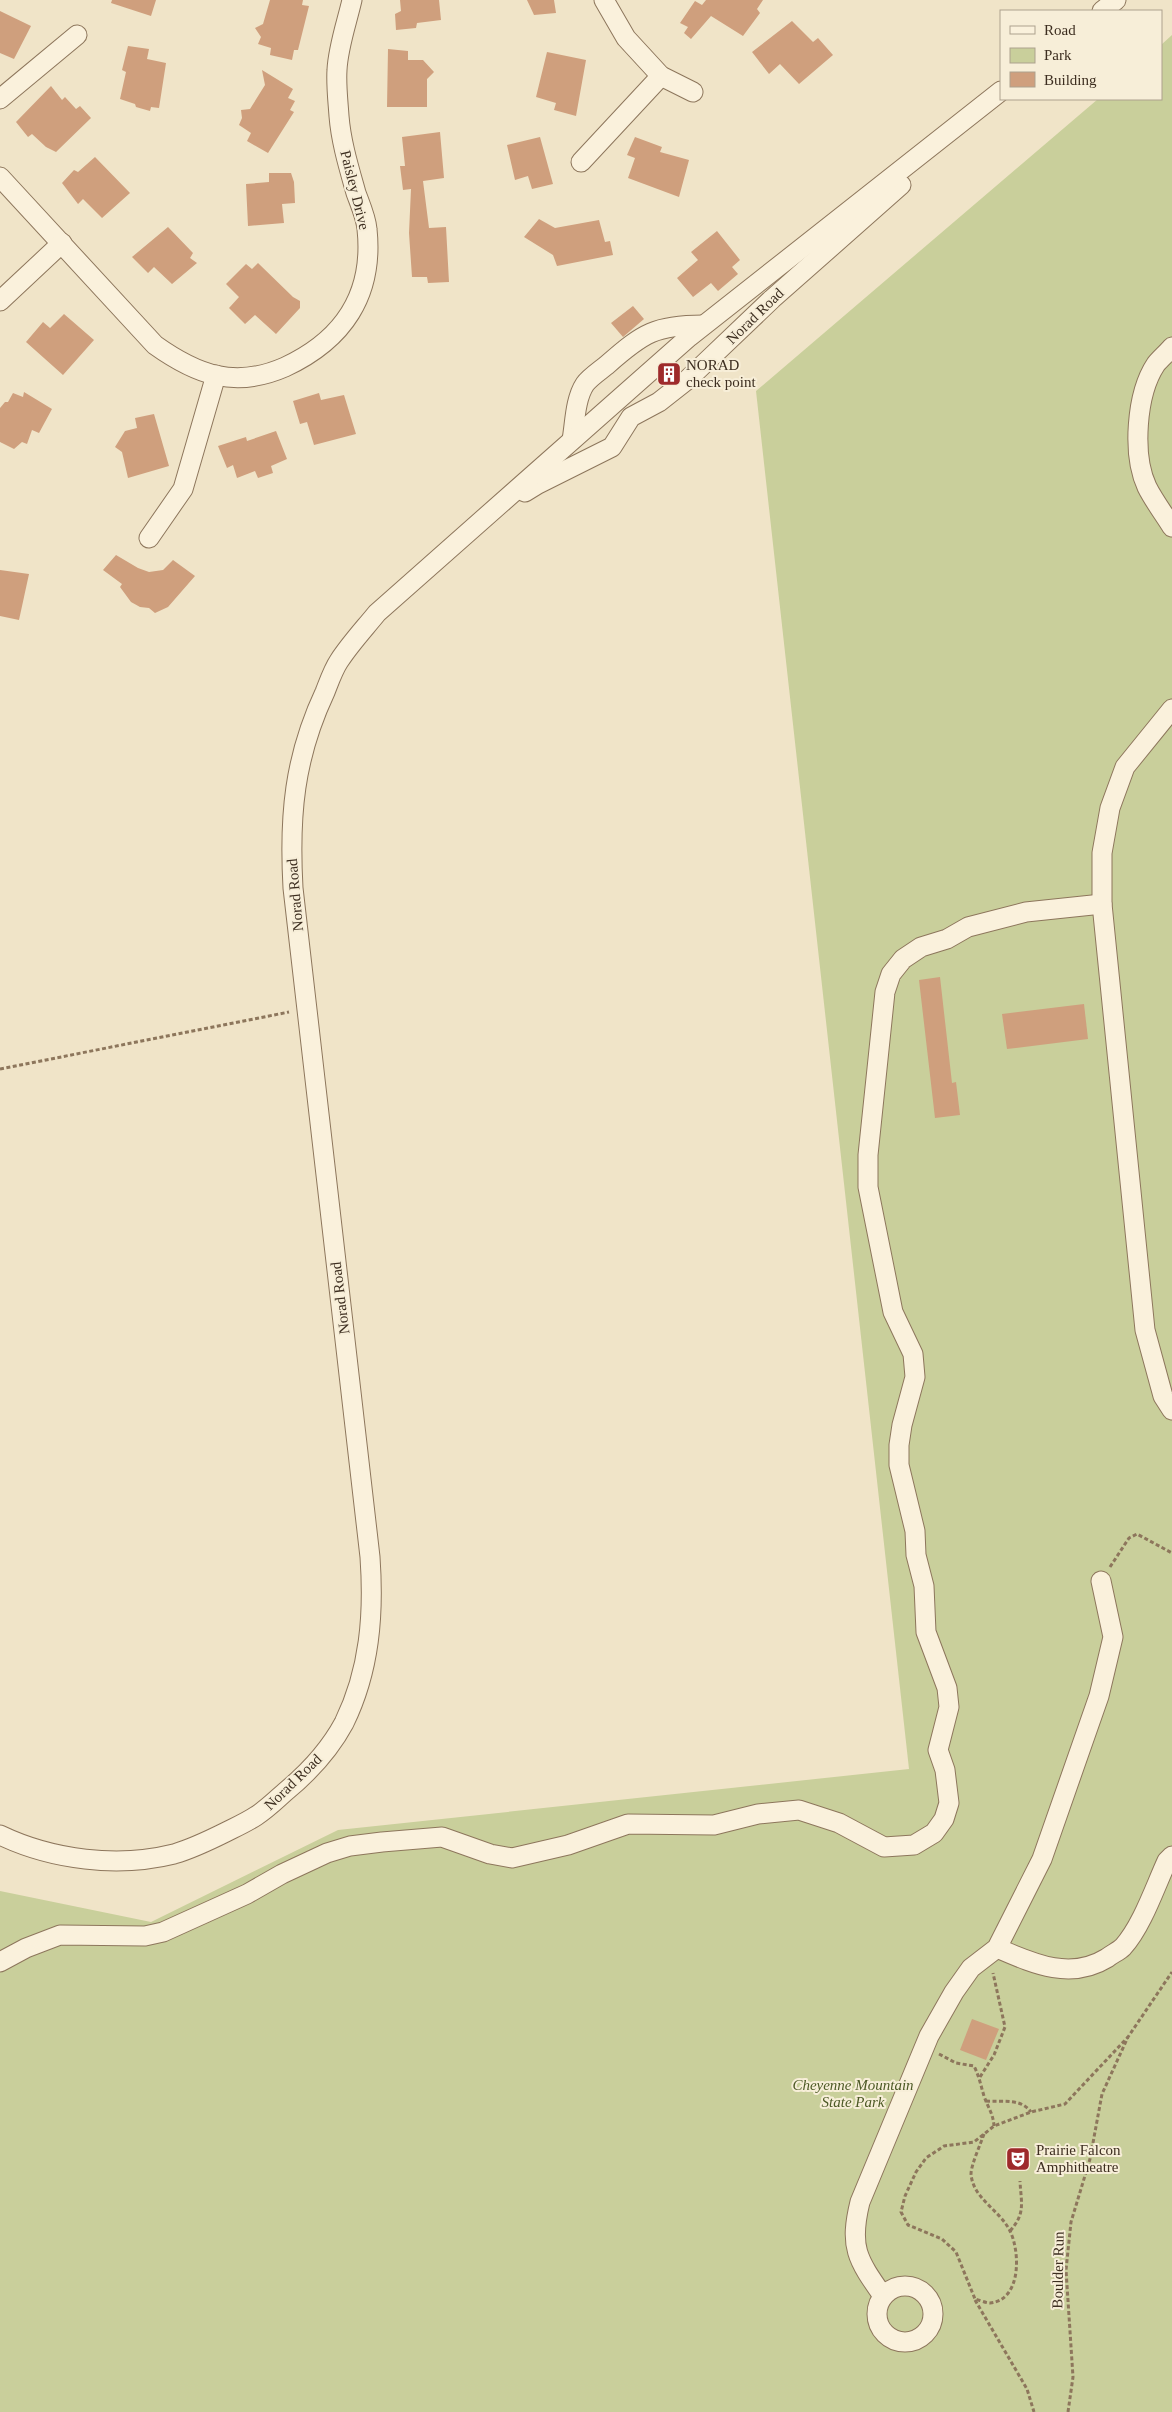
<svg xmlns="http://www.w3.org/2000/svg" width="1172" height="2412" font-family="Georgia,serif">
	<rect width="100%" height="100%" fill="#f0e4c8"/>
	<!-- green -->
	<path fill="#c9cf9b" d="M1172,35V2412H0V1891L151,1922L338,1830L909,1769L756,391L1098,99H1161V45Z"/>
	<!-- building -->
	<g fill="#cf9f7d">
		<path d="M112,0H156L151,16L111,3Z"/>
		<path d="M270,0H303L302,5L309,6L298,50H294L292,60L270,55L271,48L258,44L261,37L255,28L263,24Z"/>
		<path d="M400,0H439L441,20L417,23L416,28L396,30L395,14L401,11Z"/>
		<path d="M527,0H554L556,13L534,15Z"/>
		<path d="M706,0H763L757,9L760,13L743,36L711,16L691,39L684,33L688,27L680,23L695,1L702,5Z"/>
		<path d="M0,11L31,26L14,59L0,53Z"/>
		<path d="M792,21L813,42L818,38L833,55L799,84L780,64L769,74L752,52Z"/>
		<path d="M128,46L149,49L147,59L166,63L159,108L151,107L150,111L136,107L135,104L120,99L126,72L122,70Z"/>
		<path d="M388,49L408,51V60H423L434,72L427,79V107H387Z"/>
		<path d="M547,52L586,60L576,116L554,110L556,103L536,97Z"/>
		<path d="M262,70L293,89L288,98L295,101L290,110L294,112L268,153L247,141L251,133L239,125L242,118L241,110L250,109L265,85Z"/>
		<path d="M51,86L62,100L65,97L76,109L80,106L91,118L56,152L46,147L32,134L28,137L16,122Z"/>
		<path d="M440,132L444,178L423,181L429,228L446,227L449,282L428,283L427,277H412L409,233L411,189L403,190L400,166H405L402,137Z"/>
		<path d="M540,137L553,184L532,189L528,176L515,180L507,145Z"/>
		<path d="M635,137L662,147L660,152L689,160L679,197L628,178L635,158L627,155Z"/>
		<path d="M95,157L130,193L102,218L83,199L78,204L62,183L74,170L78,172Z"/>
		<path d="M269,173H291L294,182L295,203L282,204L284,223L248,226L246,184L269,182Z"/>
		<path d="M539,219L555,228L599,220L605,242L610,241L613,255L557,266L553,255L524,237Z"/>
		<path d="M168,227L193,253L190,258L197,263L172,284L154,267L148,273L132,257Z"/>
		<path d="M717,231L740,260L732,267L738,274L718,291L711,283L693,297L677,278L698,260L691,252Z"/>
		<path d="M258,263L293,297L300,301V308L276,334L255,315L245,324L229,308L239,297L226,284L246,264L252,269Z"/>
		<path d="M633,306L644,319L623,337L611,323Z"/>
		<path d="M64,314L94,340L63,375L26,342L43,322L50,328Z"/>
		<path d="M676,363L681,370L661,386L657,380Z"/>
		<path d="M24,392L52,409L39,433L32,430L27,444L22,442L14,449L0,442V408L5,402H8L13,393L23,397Z"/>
		<path d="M319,393L321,400L344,395L356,434L314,445L307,422L300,424L293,401Z"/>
		<path d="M154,414L169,466L128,478L122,452L115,447L125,431L137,428L135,418Z"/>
		<path d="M276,431L287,459L271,466L273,473L258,478L255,471L237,478L233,465L227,468L218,446L246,437L247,441Z"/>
		<path d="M116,555L138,568L149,572L163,570L173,560L195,576L168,607L155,613L149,608L140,607L131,602L120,587L122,584L103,570Z"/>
		<path d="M0,570L29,574L19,620L0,616Z"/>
		<path d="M940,977L952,1083L956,1082L960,1115L935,1118L919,980Z"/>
		<path d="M1084,1004L1088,1039L1007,1049L1002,1014Z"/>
		<path d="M972,2019L999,2029L986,2060L960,2050Z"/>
	</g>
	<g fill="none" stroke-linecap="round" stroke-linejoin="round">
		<defs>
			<g id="minor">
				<path d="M604,0L626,38L661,76L693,92"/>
				<path d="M1102,11L1116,0"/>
				<path d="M0,99L77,35"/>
				<path d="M581,162L661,76"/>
				<path d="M0,177L155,345C197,375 235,389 285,367C343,340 374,295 367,229C366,217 360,204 356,193C349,168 341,142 339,116C338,101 336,85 337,70C338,47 347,22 352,0"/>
				<path d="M0,301L62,243"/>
				<path d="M1172,347C1167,353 1161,358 1156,364C1136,394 1132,455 1147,487C1154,501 1164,514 1172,527"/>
				<path d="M572,440C575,423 575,399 585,384C590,377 601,370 608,364C643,333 656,325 703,325"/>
				<path d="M525,492L538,484L612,447L631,417L659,402L687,380L772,299L901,185"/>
				<path d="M149,538L183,489L216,375"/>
				<path d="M1172,709L1125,767L1110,808L1102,853V904L1145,1330L1163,1396L1172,1410"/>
				<path d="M0,1835C52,1860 118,1868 174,1854C191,1849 210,1840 226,1832C236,1827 247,1822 256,1816C267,1809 276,1800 285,1792C308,1773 330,1749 344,1723C370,1670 374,1614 370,1557L293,888C289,816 294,758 325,692C329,682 333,670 339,661C350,644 364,629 377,613L689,337L1001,91"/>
				<path d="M997,1948C1032,1963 1070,1981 1107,1958C1112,1954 1119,1951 1123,1947C1142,1926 1155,1887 1167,1861L1172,1856"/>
				<path d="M0,1962L26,1948L60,1935L145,1936L163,1932L247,1894L282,1874L327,1853L350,1846L382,1842L442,1837L490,1854L512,1858L568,1845L628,1824L714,1825L758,1814L799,1810L839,1823L884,1847L914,1845L934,1833L944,1819L949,1803L945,1770L938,1750L949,1707L947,1688L926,1632L924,1586L916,1555L915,1531L899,1465V1445L902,1425L915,1377L913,1354L893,1312L868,1187V1155L885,992L891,974L903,959L921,947L947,939L968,927L1026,912L1102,904"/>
				<circle cx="905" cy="2314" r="28"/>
				<path d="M883,2296C857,2259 849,2247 860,2202L929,2036L954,1992L971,1968L997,1948L1042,1859L1099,1696L1113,1637L1101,1581"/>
			</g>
		</defs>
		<!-- minor casing -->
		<use href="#minor" stroke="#8d765c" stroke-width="21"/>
		<!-- path -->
		<g stroke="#8d765c" stroke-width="3" stroke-dasharray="4 2.5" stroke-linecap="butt">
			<path d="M0,1069L289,1012"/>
			<path d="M1110,1567L1129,1538L1137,1534L1172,1553"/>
			<path d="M939,2054L956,2063L974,2066C979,2076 981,2086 984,2096C988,2108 993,2113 994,2126"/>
			<path d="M980,2077L994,2055L1005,2027L993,1973"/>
			<path d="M986,2101C1003,2102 1021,2098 1031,2112"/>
			<path d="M984,2134C981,2143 971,2165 971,2174C973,2199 1000,2210 1010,2231C1020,2251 1022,2300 990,2303C986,2303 979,2300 975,2299L956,2252L942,2239L908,2225L901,2212L905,2196L916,2172L926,2158L944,2146L974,2142L994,2126L1031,2112L1065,2104L1128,2037"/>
			<path d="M1010,2231C1026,2213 1021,2203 1020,2181"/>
			<path d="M975,2300L1027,2389L1034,2412"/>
			<path d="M1068,2412L1073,2377L1066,2270L1071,2222L1090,2159L1102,2094L1128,2037L1172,1972"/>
		</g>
		<!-- minor -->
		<use href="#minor" stroke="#faf1dc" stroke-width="19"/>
	</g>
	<!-- icons -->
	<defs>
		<symbol id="building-square" viewBox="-11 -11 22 22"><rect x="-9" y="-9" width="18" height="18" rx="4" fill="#9e2a2b" stroke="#f7eed8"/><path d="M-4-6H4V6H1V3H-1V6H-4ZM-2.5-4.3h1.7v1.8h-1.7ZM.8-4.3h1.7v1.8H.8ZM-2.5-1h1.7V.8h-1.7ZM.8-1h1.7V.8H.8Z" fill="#fff"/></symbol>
		<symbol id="theatre-square" viewBox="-11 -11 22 22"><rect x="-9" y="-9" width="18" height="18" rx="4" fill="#9e2a2b" stroke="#f7eed8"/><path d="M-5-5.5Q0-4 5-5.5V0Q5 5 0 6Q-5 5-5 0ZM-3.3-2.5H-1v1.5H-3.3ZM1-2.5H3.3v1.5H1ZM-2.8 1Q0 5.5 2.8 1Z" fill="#fff"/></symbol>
	</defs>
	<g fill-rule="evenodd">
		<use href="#building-square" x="655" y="360" width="28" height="28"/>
		<use href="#theatre-square" x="1004" y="2145" width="28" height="28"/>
	</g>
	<g text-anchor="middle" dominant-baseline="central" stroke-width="4" stroke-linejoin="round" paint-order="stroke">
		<!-- street labels -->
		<g font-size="15" fill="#3d2e20" stroke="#f7eed8">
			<text transform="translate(355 190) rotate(76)">Paisley Drive</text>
			<text transform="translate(755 316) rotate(-44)">Norad Road</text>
			<text transform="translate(295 895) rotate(-95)">Norad Road</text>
			<text transform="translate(340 1298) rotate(-97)">Norad Road</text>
			<text transform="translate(293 1782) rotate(-44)">Norad Road</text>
			<text transform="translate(1058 2270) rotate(-89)">Boulder Run</text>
		</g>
		<!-- poi labels -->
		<g font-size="15" fill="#3d2e20" stroke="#f7eed8" text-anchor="start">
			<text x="686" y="365">NORAD<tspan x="686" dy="17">check point</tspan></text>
			<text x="1036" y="2150">Prairie Falcon<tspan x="1036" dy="17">Amphitheatre</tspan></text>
		</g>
		<!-- park labels -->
		<g font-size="15" font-style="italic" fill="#4d5a26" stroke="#f7eed8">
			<text x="853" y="2085">Cheyenne Mountain<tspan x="853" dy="17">State Park</tspan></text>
		</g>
	</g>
	<!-- legend -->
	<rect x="1000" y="10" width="162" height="90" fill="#f7eed8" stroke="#ada18e"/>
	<rect x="1010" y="26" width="25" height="8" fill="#faf1dc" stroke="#ada18e"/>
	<text x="1044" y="35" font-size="15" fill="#3d2e20">Road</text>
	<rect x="1010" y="48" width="25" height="15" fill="#c9cf9b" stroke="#ada18e"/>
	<text x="1044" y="60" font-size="15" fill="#3d2e20">Park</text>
	<rect x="1010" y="72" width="25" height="15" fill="#cf9f7d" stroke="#ada18e"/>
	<text x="1044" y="85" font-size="15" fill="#3d2e20">Building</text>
</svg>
